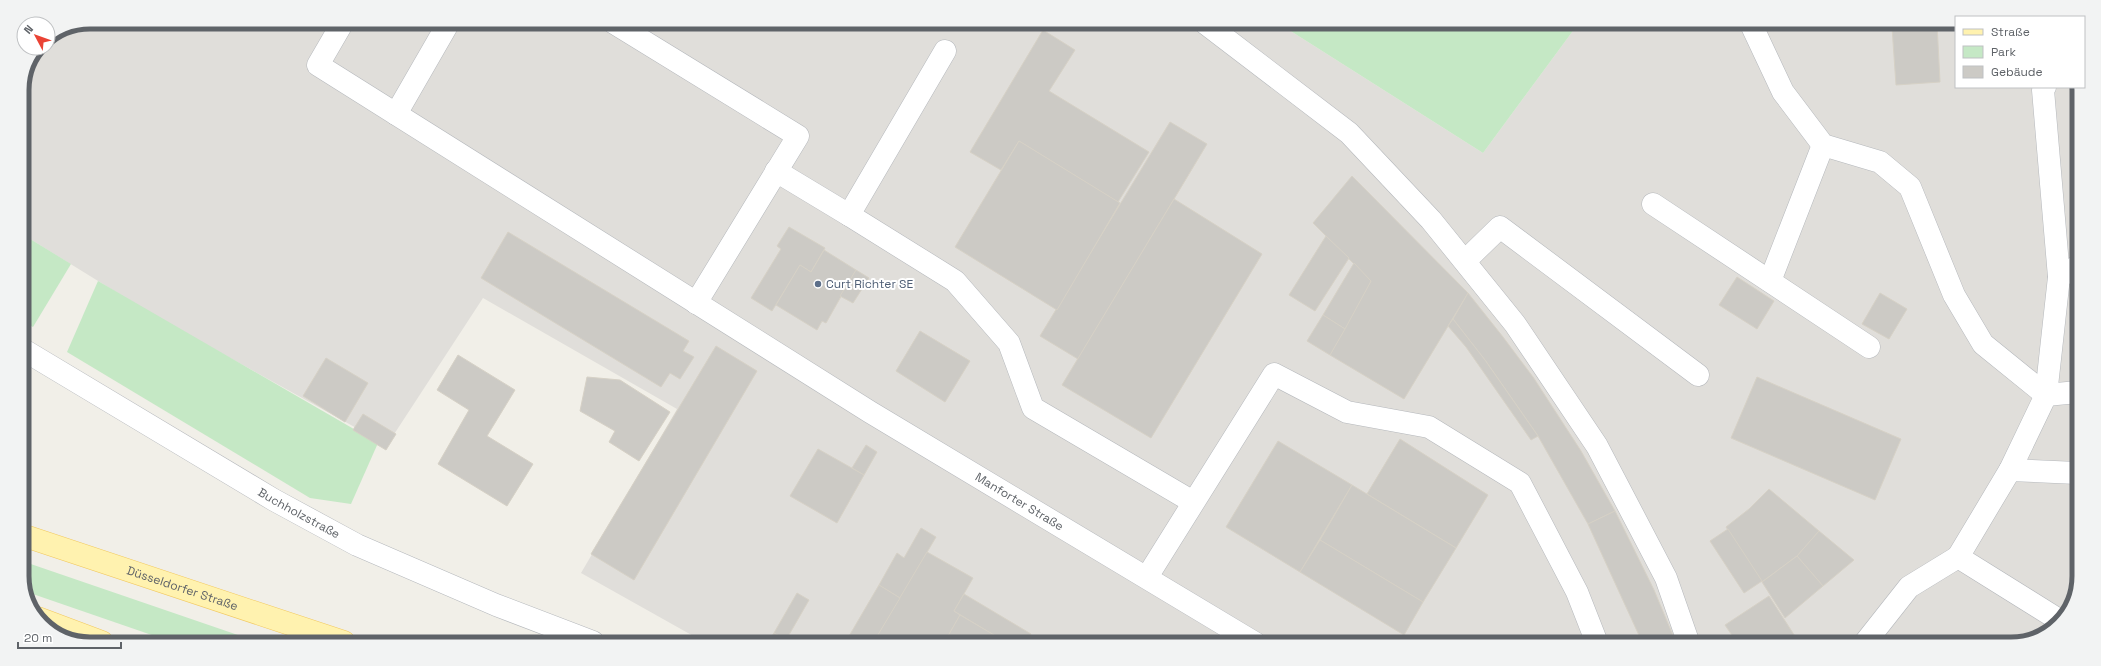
<svg xmlns="http://www.w3.org/2000/svg" width="2101" height="666" font-family="'Space Grotesk',sans-serif">
	<rect width="100%" height="100%" fill="#f1efe8"/>
	<!-- industrial -->
	<path fill="#e0deda" d="M90,22L1278,23L1483,153L1578,24H1956V87H2079L2077,594L2053,630L2011,644L704,642L581,573L677,409L483,298L387,445L158,318L22,234V90L27,64L38,48H48V38L64,27Z"/>
	<!-- green -->
	<g fill="#c5e8c5">
		<path d="M1278,23L1578,24L1483,153Z"/>
		<path d="M22,234L71,264L33,327L22,321Z"/>
		<path d="M98,281L378,443L351,504L310,498L67,352Z"/>
		<path d="M22,561L235,634L258,642H172L27,592L22,581Z"/>
	</g>
	<!-- building -->
	<g fill="#cccac5" stroke="#d6d1c6">
		<path d="M1937,24L1940,82L1896,85L1892,27Z"/>
		<path d="M1043,30L1075,50L1049,91L1149,152L1118,202L1019,141L1001,170L970,152Z"/>
		<path d="M1170,122L1207,144L1078,359L1040,336Z"/>
		<path d="M1019,141L1120,203L1057,310L955,247Z"/>
		<path d="M1352,176L1468,293L1404,399L1330,355L1371,281L1313,223Z"/>
		<path d="M1174,199L1262,254L1151,438L1062,385Z"/>
		<path d="M789,227L825,248L811,272L800,265L772,311L751,298L781,249L777,246Z"/>
		<path d="M508,232L689,341L683,351L694,357L680,379L670,373L661,387L481,278Z"/>
		<path d="M1326,236L1349,258L1315,311L1289,295Z"/>
		<path d="M824,250L856,270L826,323L822,321L817,330L776,305L800,265L811,272Z"/>
		<path d="M1354,263L1371,281L1345,329L1323,315Z"/>
		<path d="M856,270L869,278L853,303L840,296Z"/>
		<path d="M1737,277L1774,301L1757,329L1719,305Z"/>
		<path d="M1468,293L1503,337L1533,377L1581,451L1615,511L1588,524L1538,436L1485,360L1453,319Z"/>
		<path d="M1880,293L1907,309L1889,339L1862,324Z"/>
		<path d="M1323,315L1345,329L1330,355L1307,341Z"/>
		<path d="M1453,319L1485,360L1538,436L1531,440L1466,347L1448,326Z"/>
		<path d="M920,331L970,361L945,402L896,371Z"/>
		<path d="M716,346L757,371L634,580L591,554Z"/>
		<path d="M458,355L515,390L487,436L533,464L507,506L438,464L469,410L437,390Z"/>
		<path d="M326,358L368,383L345,422L303,396Z"/>
		<path d="M587,377L620,380L670,412L639,461L609,442L615,431L580,411Z"/>
		<path d="M1757,377L1901,439L1875,500L1731,438Z"/>
		<path d="M363,414L396,434L386,450L353,430Z"/>
		<path d="M1400,439L1488,495L1456,548L1367,494Z"/>
		<path d="M1278,441L1352,485L1300,572L1226,527Z"/>
		<path d="M866,445L877,452L864,475L852,468Z"/>
		<path d="M818,449L864,475L837,523L790,496Z"/>
		<path d="M1352,485L1456,548L1423,602L1320,540Z"/>
		<path d="M1769,489L1819,531L1797,556L1762,582L1726,527L1749,509Z"/>
		<path d="M1615,511L1654,590L1674,638L1661,644H1643L1588,524Z"/>
		<path d="M921,528L936,537L900,598L879,585L897,553L904,558Z"/>
		<path d="M1728,529L1762,581L1744,593L1710,541Z"/>
		<path d="M1819,531L1854,560L1823,586L1797,556Z"/>
		<path d="M1320,540L1423,602L1404,635L1300,572Z"/>
		<path d="M927,552L973,578L954,611L960,615L944,643H873Z"/>
		<path d="M1797,556L1823,586L1785,618L1762,582Z"/>
		<path d="M879,585L900,598L873,643H845Z"/>
		<path d="M797,593L809,600L786,640L774,633Z"/>
		<path d="M964,594L1031,634L1026,643H1007L954,611Z"/>
		<path d="M1769,596L1800,644H1738L1725,625Z"/>
		<path d="M960,615L1006,642V643H944Z"/>
		<path d="M774,633L790,643L768,642Z"/>
		<path d="M1674,638L1676,644H1661Z"/>
	</g>
	<g fill="none" stroke-linecap="round" stroke-linejoin="round">
		<defs>
			<g id="minor">
				<path id="s1" d="M343,22L318,65L870,412L1255,643"/>
				<path d="M614,23L798,136L696,303"/>
				<path d="M1205,23L1349,133L1431,220L1515,324L1597,446L1666,578L1689,644"/>
				<path d="M1751,24L1783,92L1823,145L1880,162L1910,187L1954,295L1983,344L2046,395L2078,392"/>
				<path d="M945,51L849,215L955,281L1009,343L1033,408L1193,502"/>
				<path d="M2045,87L2043,90L2059,277L2046,395L2010,470L1958,557L2059,620"/>
				<path d="M396,114L449,22"/>
				<path d="M776,171L849,215"/>
				<path d="M1653,204L1869,347"/>
				<path d="M1465,261L1500,227L1698,375"/>
				<path d="M2059,277L2078,266"/>
				<path d="M1770,281L1823,145"/>
				<path id="s2" d="M22,349L274,500L357,545L496,605L593,642"/>
				<path d="M2010,470L2077,473"/>
				<path d="M1147,577L1274,374L1347,412L1429,427L1520,483L1577,592L1597,643"/>
				<path d="M1864,644L1909,587L1958,557"/>
			</g>
			<g id="major">
				<path id="s3" d="M22,535L344,642"/>
				<path d="M38,618L102,642"/>
			</g>
		</defs>
		<!-- minor casing -->
		<use href="#minor" stroke="#b5b8bc" stroke-width="23"/>
		<!-- major casing -->
		<use href="#major" stroke="#f2c960" stroke-width="23"/>
		<!-- minor -->
		<use href="#minor" stroke="#fff" stroke-width="22"/>
		<!-- major -->
		<use href="#major" stroke="#fff2af" stroke-width="22"/>
	</g>
	<!-- markers -->
	<circle fill="#5c6f8a" stroke="#fff" stroke-width="1.5" cx="818" cy="284" r="4"/>
	<g text-anchor="middle" dominant-baseline="central" stroke-width="4" stroke-linejoin="round" paint-order="stroke">
		<!-- service labels -->
		<g font-size="12" fill="#4e5e75" stroke="#fff" text-anchor="start">
			<text x="826" y="284">Curt Richter SE</text>
		</g>
		<!-- street labels -->
		<g font-size="12" fill="#5f6368" stroke="#fff">
			<text stroke="none"><textPath href="#s1" startOffset="876">Manforter Straße</textPath></text>
			<text stroke="none"><textPath href="#s2" startOffset="322">Buchholzstraße</textPath></text>
			<text stroke="none"><textPath href="#s3" startOffset="169">Düsseldorfer Straße</textPath></text>
		</g>
	</g>
	<!-- crop -->
	<path d="M0 0H2101V666H0ZM90 29H2011A61 61 0 0 1 2072 90V576A61 61 0 0 1 2011 637H90A61 61 0 0 1 29 576V90A61 61 0 0 1 90 29Z" fill="#f2f3f3" fill-rule="evenodd"/>
	<path fill="none" stroke="#5f6368" stroke-width="5" d="M90 29H2011A61 61 0 0 1 2072 90V576A61 61 0 0 1 2011 637H90A61 61 0 0 1 29 576V90A61 61 0 0 1 90 29Z"/>
	<!-- legend -->
	<rect x="1955" y="16" width="130" height="72" fill="#ffffff" stroke="#bfc1c3"/>
	<rect x="1963" y="29" width="20" height="6" fill="#fff2af" stroke="#bfc1c3"/>
	<text x="1991" y="36" font-size="12" fill="#5f6368">Straße</text>
	<rect x="1963" y="46" width="20" height="12" fill="#c5e8c5" stroke="#bfc1c3"/>
	<text x="1991" y="56" font-size="12" fill="#5f6368">Park</text>
	<rect x="1963" y="66" width="20" height="12" fill="#cccac5" stroke="#bfc1c3"/>
	<text x="1991" y="76" font-size="12" fill="#5f6368">Gebäude</text>
	<!-- north arrow -->
	<g transform="translate(36 36) rotate(311)"><circle r="19" fill="#ffffff" stroke="#bfc1c3"/>
	<path d="M0-3L7 15L0 10L-7 15Z" fill="#ea4335"/>
	<text y="-6" font-size="11" font-weight="bold" text-anchor="middle" fill="#5f6368">N</text>
	</g>
	<!-- scale -->
	<path d="M18 642v6h103v-6" fill="none" stroke="#5f6368" stroke-width="2"/>
	<text x="24" y="642" font-size="12" fill="#5f6368" stroke="#ffffff" stroke-width="3" paint-order="stroke">20 m</text>
</svg>
